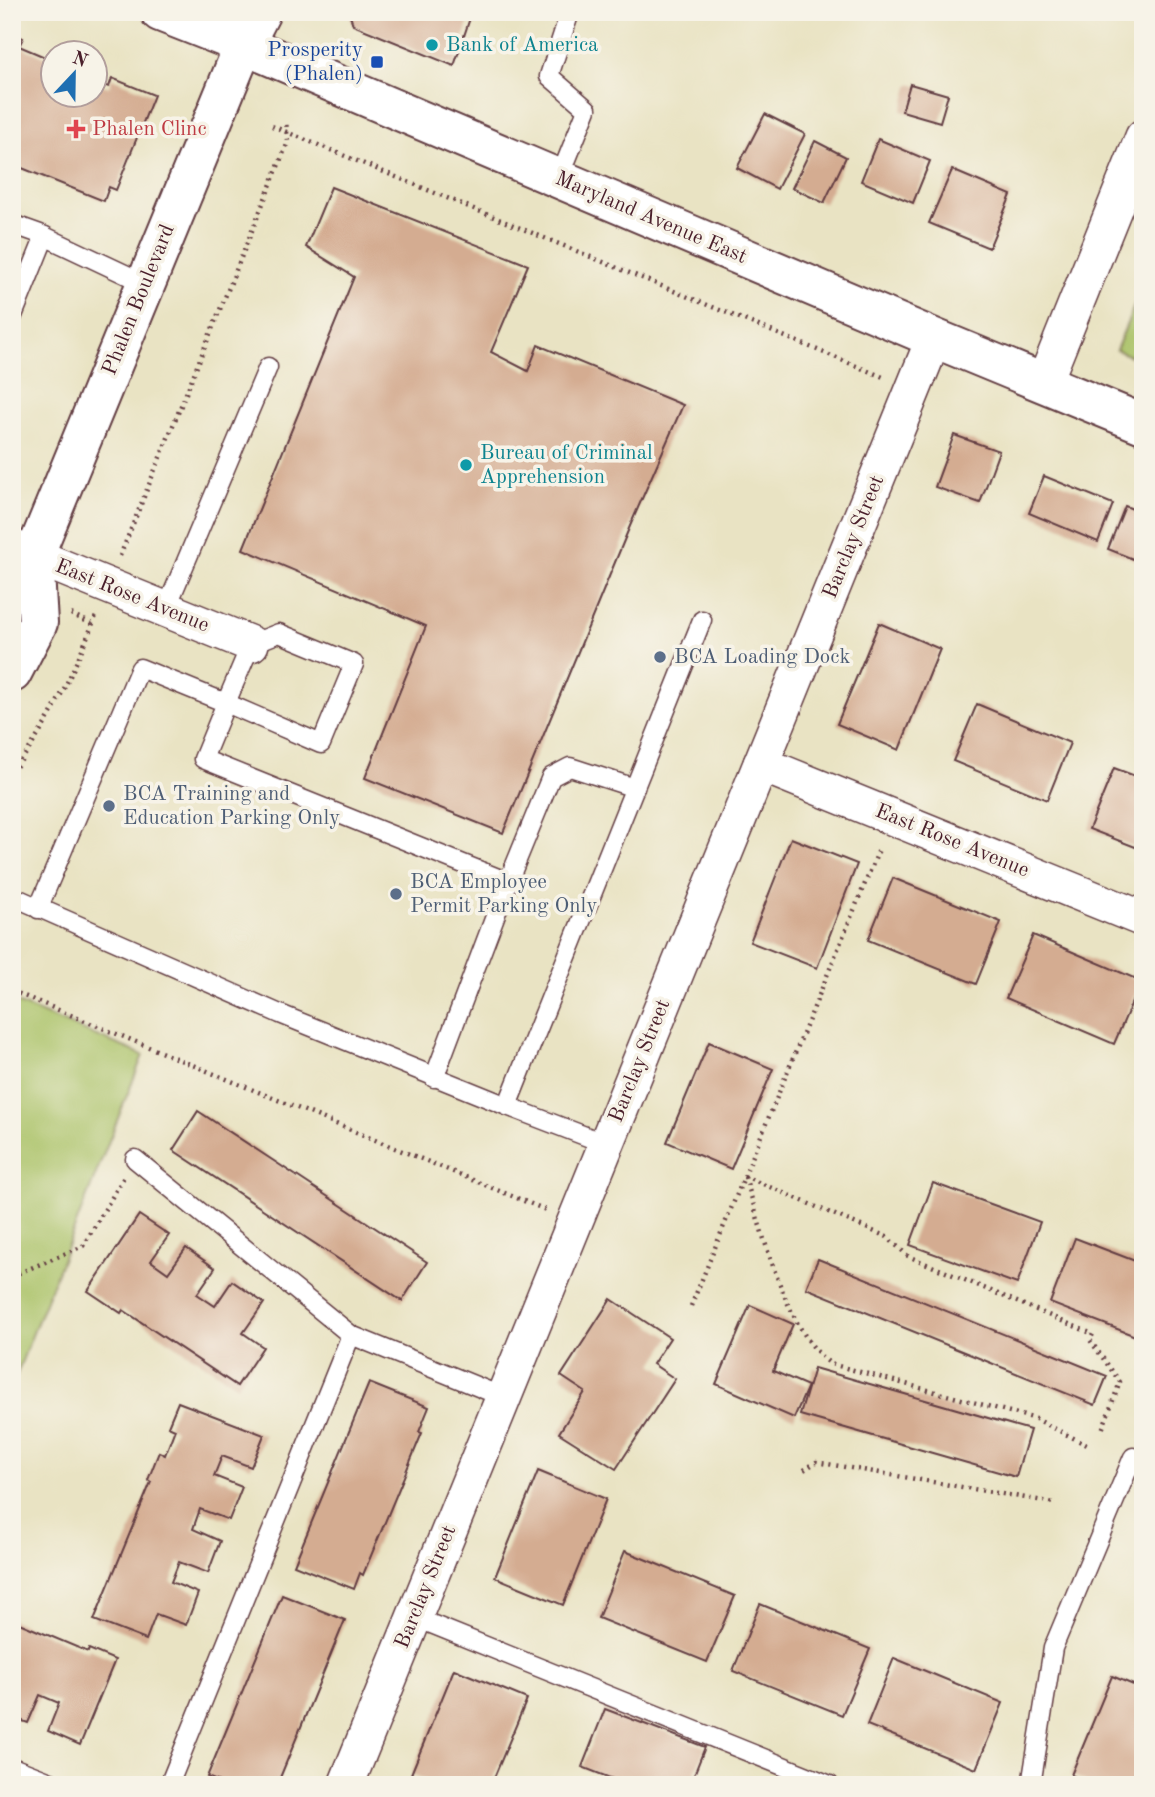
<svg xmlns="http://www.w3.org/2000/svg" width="1155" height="1797" font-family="'Old Standard TT',serif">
	<rect width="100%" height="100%" fill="#f7f3e8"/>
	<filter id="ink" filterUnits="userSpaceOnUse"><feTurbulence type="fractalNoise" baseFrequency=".0143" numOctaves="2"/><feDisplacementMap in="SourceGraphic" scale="14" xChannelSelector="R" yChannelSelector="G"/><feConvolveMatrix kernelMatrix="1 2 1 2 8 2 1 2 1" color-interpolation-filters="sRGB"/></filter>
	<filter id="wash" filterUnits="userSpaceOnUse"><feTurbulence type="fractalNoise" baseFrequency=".00686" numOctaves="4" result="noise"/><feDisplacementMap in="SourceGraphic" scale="28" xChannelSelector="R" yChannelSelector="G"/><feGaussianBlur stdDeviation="1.57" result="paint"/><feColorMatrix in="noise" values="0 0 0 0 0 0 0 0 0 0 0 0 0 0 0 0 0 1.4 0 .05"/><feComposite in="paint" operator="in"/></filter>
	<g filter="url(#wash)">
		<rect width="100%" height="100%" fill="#e9e3c3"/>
		<!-- green -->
		<g fill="#aac267" stroke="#7a7049" stroke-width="2">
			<path d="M1143,285V361L1116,350Z"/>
			<path d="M12,1001L143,1055L12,1386Z"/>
		</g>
		<g id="blocks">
			<!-- building -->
			<g fill="#d4ac91">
				<path d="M349,12H472L454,66L353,25Z"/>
				<path d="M12,33L23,38L19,46L52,60V94H94V82L109,87L112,78L154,95L116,190L109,187L104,201L12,164Z"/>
				<path d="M910,84L948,95L940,122L902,111Z"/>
				<path d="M765,114L805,134L777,189L737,168Z"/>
				<path d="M878,139L930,161L913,203L861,181Z"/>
				<path d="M815,141L846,157L824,203L792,188Z"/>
				<path d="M952,170L1011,195L989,248L929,223Z"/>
				<path d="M331,187L528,265L491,352L528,371L538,345L683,405L630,526L503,833L365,778L426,626L243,549L354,277L306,247Z"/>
				<path d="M954,435L999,451L980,503L935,487Z"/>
				<path d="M1044,476L1113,504L1098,542L1029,513Z"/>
				<path d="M1125,506L1143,513V563L1108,549Z"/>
				<path d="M879,623L940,649L899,750L837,724Z"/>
				<path d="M977,704L1070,743L1047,800L953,761Z"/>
				<path d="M1114,768L1143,779V850L1089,829Z"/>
				<path d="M791,838L857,864L817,968L750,942Z"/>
				<path d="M893,878L1001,922L976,984L868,940Z"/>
				<path d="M1033,935L1141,981L1114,1044L1006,998Z"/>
				<path d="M709,1042L773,1069L731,1169L667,1142Z"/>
				<path d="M198,1111L427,1262L402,1301L173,1150Z"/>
				<path d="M933,1183L1040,1222L1017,1284L910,1245Z"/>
				<path d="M139,1215L169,1235L151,1261L168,1273L186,1248L215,1268L197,1294L215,1306L232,1281L264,1303L243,1333L263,1347L237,1386L123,1310L121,1313L88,1291Z"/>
				<path d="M1075,1238L1143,1264V1339L1050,1303Z"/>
				<path d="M818,1259L1107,1376L1095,1405L806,1288Z"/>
				<path d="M611,1299L670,1338L653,1364L675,1379L616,1469L559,1433L585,1392L561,1376Z"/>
				<path d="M750,1305L793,1324L773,1371L808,1386L794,1418L716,1384Z"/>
				<path d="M814,1368L1030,1430L1016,1477L800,1415Z"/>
				<path d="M369,1383L429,1407L419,1432L422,1433L363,1575L360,1573L354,1589L294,1565Z"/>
				<path d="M178,1402L264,1435L251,1467L222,1456L214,1476L242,1487L229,1520L200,1509L193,1529L220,1541L208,1573L179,1562L171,1582L198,1593L186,1625L156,1614L146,1640L94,1620L151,1482L148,1480L159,1452L165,1455L175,1429L168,1426Z"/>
				<path d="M538,1471L606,1499L563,1605L495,1577Z"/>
				<path d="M625,1551L735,1596L707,1662L598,1618Z"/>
				<path d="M282,1595L345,1620L277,1785H227L207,1777Z"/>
				<path d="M760,1604L870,1649L842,1715L733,1671Z"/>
				<path d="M12,1620L88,1652L89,1649L115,1660L80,1745L48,1731L59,1703L40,1695L28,1723L12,1717Z"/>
				<path d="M894,1658L1003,1703L976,1769L867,1725Z"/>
				<path d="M454,1669L527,1699L491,1785H437L411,1774Z"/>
				<path d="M1112,1676L1143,1689V1774L1138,1785H1094L1071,1775Z"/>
				<path d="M605,1709L705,1747L690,1785H628L582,1767Z"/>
			</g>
		</g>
	</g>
	<g filter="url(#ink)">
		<use href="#blocks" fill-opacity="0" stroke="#623c42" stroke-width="2"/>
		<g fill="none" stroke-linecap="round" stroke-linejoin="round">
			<defs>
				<g id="lane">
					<path d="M559,179L587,109L549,76L570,12"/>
					<path d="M12,224L40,234L146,284"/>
					<path d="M12,318L45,236"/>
					<path d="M166,609L268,367"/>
					<path d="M279,633L354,664L321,744L226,703L251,644Z"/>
					<path d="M12,896L280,1014L507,1106L702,620"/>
					<path d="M38,909L140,668L226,703L203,759L508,882"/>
					<path d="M434,1078L508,882L551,777L570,767L635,788"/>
					<path d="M507,1106L606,1144"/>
					<path d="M135,1159L351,1335L503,1397"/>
					<path d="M414,1617L830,1785"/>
					<path d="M12,1767L58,1785"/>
					<path d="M169,1785L351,1335"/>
					<path d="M1031,1785L1053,1648L1133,1457"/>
				</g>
				<g id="street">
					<path d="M1044,383L1143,137"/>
					<path d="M12,547L251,644"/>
					<path d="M761,764L1143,919"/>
					<path d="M346,1785L934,338"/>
				</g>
				<g id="secondary">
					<path d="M160,12L244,45L934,338L1143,424"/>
					<path d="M12,673L38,623L34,556L244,45L261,12"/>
				</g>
			</defs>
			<!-- lane casing -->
			<use href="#lane" stroke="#623c42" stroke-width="21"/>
			<!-- street casing -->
			<use href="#street" stroke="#623c42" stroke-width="38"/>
			<!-- secondary casing -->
			<use href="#secondary" stroke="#623c42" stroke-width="42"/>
			<!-- path -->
			<g stroke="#623c42" stroke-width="4.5" stroke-dasharray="2 5" stroke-linecap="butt">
				<path d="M272,126L883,377"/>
				<path d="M120,556L288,142L286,121"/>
				<path d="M71,614L92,624"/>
				<path d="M12,772C50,725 73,672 96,616"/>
				<path d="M12,991L546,1210"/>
				<path d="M744,1176L887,1237L908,1256L1093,1334L1090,1340L1120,1382L1102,1430"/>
				<path d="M745,1177C762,1229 786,1333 831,1364L1036,1419L1091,1447"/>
				<path d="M12,1276L83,1246L124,1177"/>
				<path d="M691,1306L880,847"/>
				<path d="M804,1470L816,1462L1055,1503"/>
			</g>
			<!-- lane -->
			<use href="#lane" stroke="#fff" stroke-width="18"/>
			<!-- street -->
			<use href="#street" stroke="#fff" stroke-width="35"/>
			<!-- secondary -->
			<use href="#secondary" stroke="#fff" stroke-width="38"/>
		</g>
	</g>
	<!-- markers -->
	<g fill="#0f9aa8" stroke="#f7f3e8" stroke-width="2.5">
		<circle cx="432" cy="45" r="7"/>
		<circle cx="466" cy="465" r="7"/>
	</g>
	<rect fill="#1a4fb4" stroke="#f7f3e8" stroke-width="2.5" x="370" y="55" width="14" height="14" rx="3.5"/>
	<path fill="#e0444e" stroke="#f7f3e8" stroke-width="2.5" d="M72.5 118.5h7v7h7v7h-7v7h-7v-7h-7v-7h7z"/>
	<g fill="#5c6f8a" stroke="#f7f3e8" stroke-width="2.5">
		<circle cx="660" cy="657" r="7"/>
		<circle cx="109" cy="806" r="7"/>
		<circle cx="396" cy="894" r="7"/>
	</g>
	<g text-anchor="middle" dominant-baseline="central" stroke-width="7" stroke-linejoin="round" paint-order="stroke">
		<!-- culture labels -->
		<g font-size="21" fill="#0d838f" stroke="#f7f3e8" text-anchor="start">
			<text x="446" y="45">Bank of America</text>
			<text x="480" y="453">Bureau of Criminal<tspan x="480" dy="24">Apprehension</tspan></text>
		</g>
		<!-- transit labels -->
		<g font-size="21" fill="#164399" stroke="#f7f3e8" text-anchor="end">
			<text x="363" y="50">Prosperity<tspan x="363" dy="24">(Phalen)</tspan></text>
		</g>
		<!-- health labels -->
		<g font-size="21" fill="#be3a42" stroke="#f7f3e8" text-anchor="start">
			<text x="92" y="129">Phalen Clinc</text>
		</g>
		<!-- street labels -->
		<g font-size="21" fill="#4a1f2b" stroke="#f7f3e8">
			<text transform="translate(651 218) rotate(23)">Maryland Avenue East</text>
			<text transform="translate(139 300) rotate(-68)">Phalen Boulevard</text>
			<text transform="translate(854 537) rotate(-68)">Barclay Street</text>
			<text transform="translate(132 596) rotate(22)">East Rose Avenue</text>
			<text transform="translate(952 841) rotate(22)">East Rose Avenue</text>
			<text transform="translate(640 1061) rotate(-68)">Barclay Street</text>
			<text transform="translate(426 1587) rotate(-68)">Barclay Street</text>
		</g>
		<!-- service labels -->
		<g font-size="21" fill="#4e5e75" stroke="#f7f3e8" text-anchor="start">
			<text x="674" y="657">BCA Loading Dock</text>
			<text x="123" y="794">BCA Training and<tspan x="123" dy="24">Education Parking Only</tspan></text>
			<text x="410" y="882">BCA Employee<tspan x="410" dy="24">Permit Parking Only</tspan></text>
		</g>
	</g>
	<!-- margin -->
	<rect width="1155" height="1797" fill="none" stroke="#f7f3e8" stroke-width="42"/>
	<!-- north arrow -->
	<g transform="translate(74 74) rotate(22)"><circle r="33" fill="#f7f3e8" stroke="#b29e9c" stroke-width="2"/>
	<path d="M0-5L12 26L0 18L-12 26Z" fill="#1f6fb2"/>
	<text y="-10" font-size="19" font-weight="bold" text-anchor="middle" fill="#4a1f2b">N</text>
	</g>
</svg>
